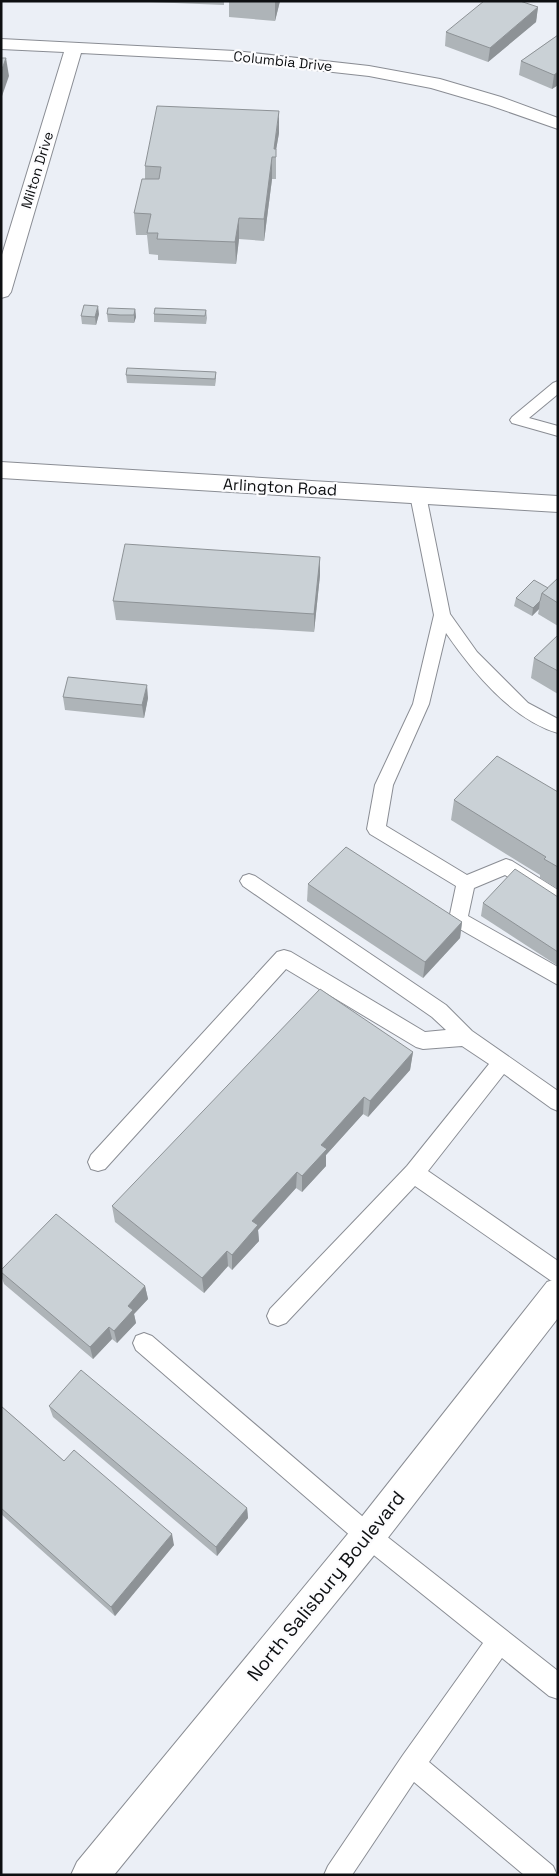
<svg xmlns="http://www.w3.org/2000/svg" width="559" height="1876" font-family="'Space Grotesk',sans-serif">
	<rect width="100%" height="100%" fill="#ebeff6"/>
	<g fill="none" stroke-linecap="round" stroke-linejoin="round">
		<defs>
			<g id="service">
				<path d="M558,381V394L529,418L558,426V436L512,423L510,420L512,417L553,383Z"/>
				<path d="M418,490L423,491L426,495L450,614L477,652L528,703L558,719V733C511,719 473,672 446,633L429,704L393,785L386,826L467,875L506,859L512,861L558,890V907L551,905L505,875L474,888L468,916L558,967V985L451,924L449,919L456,886L370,834L367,829L375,785L413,704L434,615L410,495L413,491Z"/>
				<path d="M249,874L255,876L446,1005L472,1031L558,1091V1111L551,1108L504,1074L428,1171L558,1261V1283L550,1280L415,1186L286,1323L278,1326L270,1323L267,1316L270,1309L407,1166L489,1064L462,1046L423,1049L416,1047L286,969L105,1169L98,1171L91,1169L88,1162L91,1155L277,952L284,950L291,952L425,1032L446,1030L432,1017L243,886L240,881L243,876Z"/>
				<path d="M144,1333L152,1336L376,1528L558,1671V1699L549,1696L502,1658L429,1762L553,1866L557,1875H524L414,1782L352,1875H324L328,1866L403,1755L483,1643L360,1544L136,1350L133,1343L136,1336Z"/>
			</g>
			<g id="minor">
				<path d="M1,39L235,51L369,66L440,79L501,97L558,118V129L489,105L431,88L369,76L235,61L81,53L11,292L8,296L1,298V258L64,52L1,49Z"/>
				<path d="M1,462L558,496V512L1,478Z"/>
			</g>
			<path id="primary" d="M558,1278V1318L380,1548L114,1875H71L77,1862L356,1524L547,1282Z"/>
		</defs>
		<!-- service casing -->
		<use href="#service" stroke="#8a8d94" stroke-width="2"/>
		<!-- minor casing -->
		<use href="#minor" stroke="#8a8d94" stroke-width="2"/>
		<!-- primary casing -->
		<use href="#primary" stroke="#8a8d94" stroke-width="2"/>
		<!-- service -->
		<use href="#service" fill="#fff" fill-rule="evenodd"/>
		<!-- minor -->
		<use href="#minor" fill="#fff" fill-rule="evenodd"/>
		<!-- primary -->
		<use href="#primary" fill="#fff" fill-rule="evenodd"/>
	</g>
	<!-- wall -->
	<g fill="#aeb4b8">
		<path d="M125,1H224V5Z"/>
		<path d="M229,1H280L275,21L229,17Z"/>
		<path d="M538,7L536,22L488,62L445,46L446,32Z"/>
		<path d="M558,35V85L552,89L519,75L521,61Z"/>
		<path d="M279,133L276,150V179H272L264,241L239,239L236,264L158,260V255L149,254L147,235H136L134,213L145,179V166Z"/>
		<path d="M135,309L136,317L134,323L108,322L107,314Z"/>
		<path d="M206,310L207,318L206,324L154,322V314Z"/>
		<path d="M99,314L96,325L82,324L81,316Z"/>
		<path d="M216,372V380L215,386L127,383L126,375Z"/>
		<path d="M320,557V575L314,632L116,620L113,601Z"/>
		<path d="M558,578V626L538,614L539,609L532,616L514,606L516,598L548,588Z"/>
		<path d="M558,635V694L531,678L534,658Z"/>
		<path d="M63,697L148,698L144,718L65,710Z"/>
		<path d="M558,792V889L540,878V875L451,820L454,800Z"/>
		<path d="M308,884L462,922L460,938L423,978L307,901Z"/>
		<path d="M558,897V966L481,916L483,903Z"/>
		<path d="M413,1052L410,1070L368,1117L363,1114L326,1155V1166L302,1192L296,1188L258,1230L259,1241L232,1270L228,1266L204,1293L115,1222L112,1206Z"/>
		<path d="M1,1270L145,1286L148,1299L134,1314L136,1323L117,1343L112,1339L93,1359L4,1284L1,1275Z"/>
		<path d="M1,1406L64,1461L174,1545L115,1616L1,1514Z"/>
		<path d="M49,1406L247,1508L248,1518L217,1556L53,1417Z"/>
	</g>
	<!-- shaded-wall -->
	<g fill="#8d9296">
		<path d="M275,1H280L275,21Z"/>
		<path d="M538,7L536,22L488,62L490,48Z"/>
		<path d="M6,58L9,76L1,99V72Z"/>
		<path d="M558,72V85L552,89L554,75Z"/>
		<path d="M279,111V133L276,150V179V157L274,149Z"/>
		<path d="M272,157V179L264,241V219Z"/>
		<path d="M239,218V239L236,264L235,242Z"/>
		<path d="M98,306L99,314L96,325L95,317Z"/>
		<path d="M135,309L136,317L134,323V315Z"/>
		<path d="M320,557V575L314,632V614Z"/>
		<path d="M540,601L539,609L532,616L533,608Z"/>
		<path d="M147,685L148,698L144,718L142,705Z"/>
		<path d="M462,922L460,938L423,978L425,962Z"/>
		<path d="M413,1052L410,1070L368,1117L370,1101Z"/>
		<path d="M364,1097L363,1114L326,1155V1166L302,1192V1176L321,1145Z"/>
		<path d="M297,1172L296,1188L258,1230L259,1241L232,1270V1255L252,1221Z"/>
		<path d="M227,1251L228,1266L204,1293L202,1278Z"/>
		<path d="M145,1286L148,1299L134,1314L136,1323L117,1343L114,1331L128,1306Z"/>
		<path d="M109,1327L112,1339L93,1359L90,1347Z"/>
		<path d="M247,1508L248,1518L217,1556L216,1547Z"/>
		<path d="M172,1534L174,1545L115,1616L111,1607Z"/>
	</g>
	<!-- building -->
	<g fill="#cad1d6" stroke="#8d9296">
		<path d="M484,1H520L538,7L490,48L446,32Z"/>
		<path d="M558,35V72L554,75L521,61Z"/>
		<path d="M1,58H6L1,72Z"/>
		<path d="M157,106L279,111L274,149H276V157H272L264,219L239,218L235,242L157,239L158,233H147L151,214L134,213L142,179H159L161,167L145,166Z"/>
		<path d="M84,305L98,306L95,317L81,316Z"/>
		<path d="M108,308L135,309L134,315H120L107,314Z"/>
		<path d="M155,308L206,310L205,316L154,314Z"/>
		<path d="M127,368L216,372L215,379L126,375Z"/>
		<path d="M125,544L320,557L314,614L113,601Z"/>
		<path d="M558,578V603L542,593Z"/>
		<path d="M534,580L548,588L542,593L540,601L533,608L516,598Z"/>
		<path d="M558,635V671L534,658Z"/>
		<path d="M68,677L147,685L142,705L63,697Z"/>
		<path d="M497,756L558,792V867L544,859L546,857L454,800Z"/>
		<path d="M346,847L462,922L425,962L308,884Z"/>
		<path d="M515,869L558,897V952L483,903Z"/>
		<path d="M320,989L413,1052L370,1101L364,1097L321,1145L327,1149L302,1176L297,1172L252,1221L258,1225L232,1255L227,1251L202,1278L112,1206Z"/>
		<path d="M56,1214L145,1286L128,1306L133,1310L114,1331L109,1327L90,1347L1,1272V1270Z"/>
		<path d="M81,1370L247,1508L216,1547L49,1406Z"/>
		<path d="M1,1406L64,1461L74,1450L172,1534L111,1607L1,1508Z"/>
	</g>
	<g text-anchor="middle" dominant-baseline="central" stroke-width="4.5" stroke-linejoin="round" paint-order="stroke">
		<!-- far-street labels -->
		<g font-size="14" fill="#0d0f11" stroke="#fcfcfe">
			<text transform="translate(283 61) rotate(6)">Columbia Drive</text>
			<text transform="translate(37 170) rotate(-73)">Milton Drive</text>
		</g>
		<!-- street labels -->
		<g font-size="16" fill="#0d0f11" stroke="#fcfcfe">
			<text transform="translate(280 487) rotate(3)">Arlington Road</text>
		</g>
		<!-- near-street labels -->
		<g font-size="19" fill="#0d0f11" stroke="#fcfcfe">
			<text transform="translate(326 1586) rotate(-51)">North Salisbury Boulevard</text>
		</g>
	</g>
	<!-- border -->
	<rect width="559" height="1876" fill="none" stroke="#0d0f11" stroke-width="5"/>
</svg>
